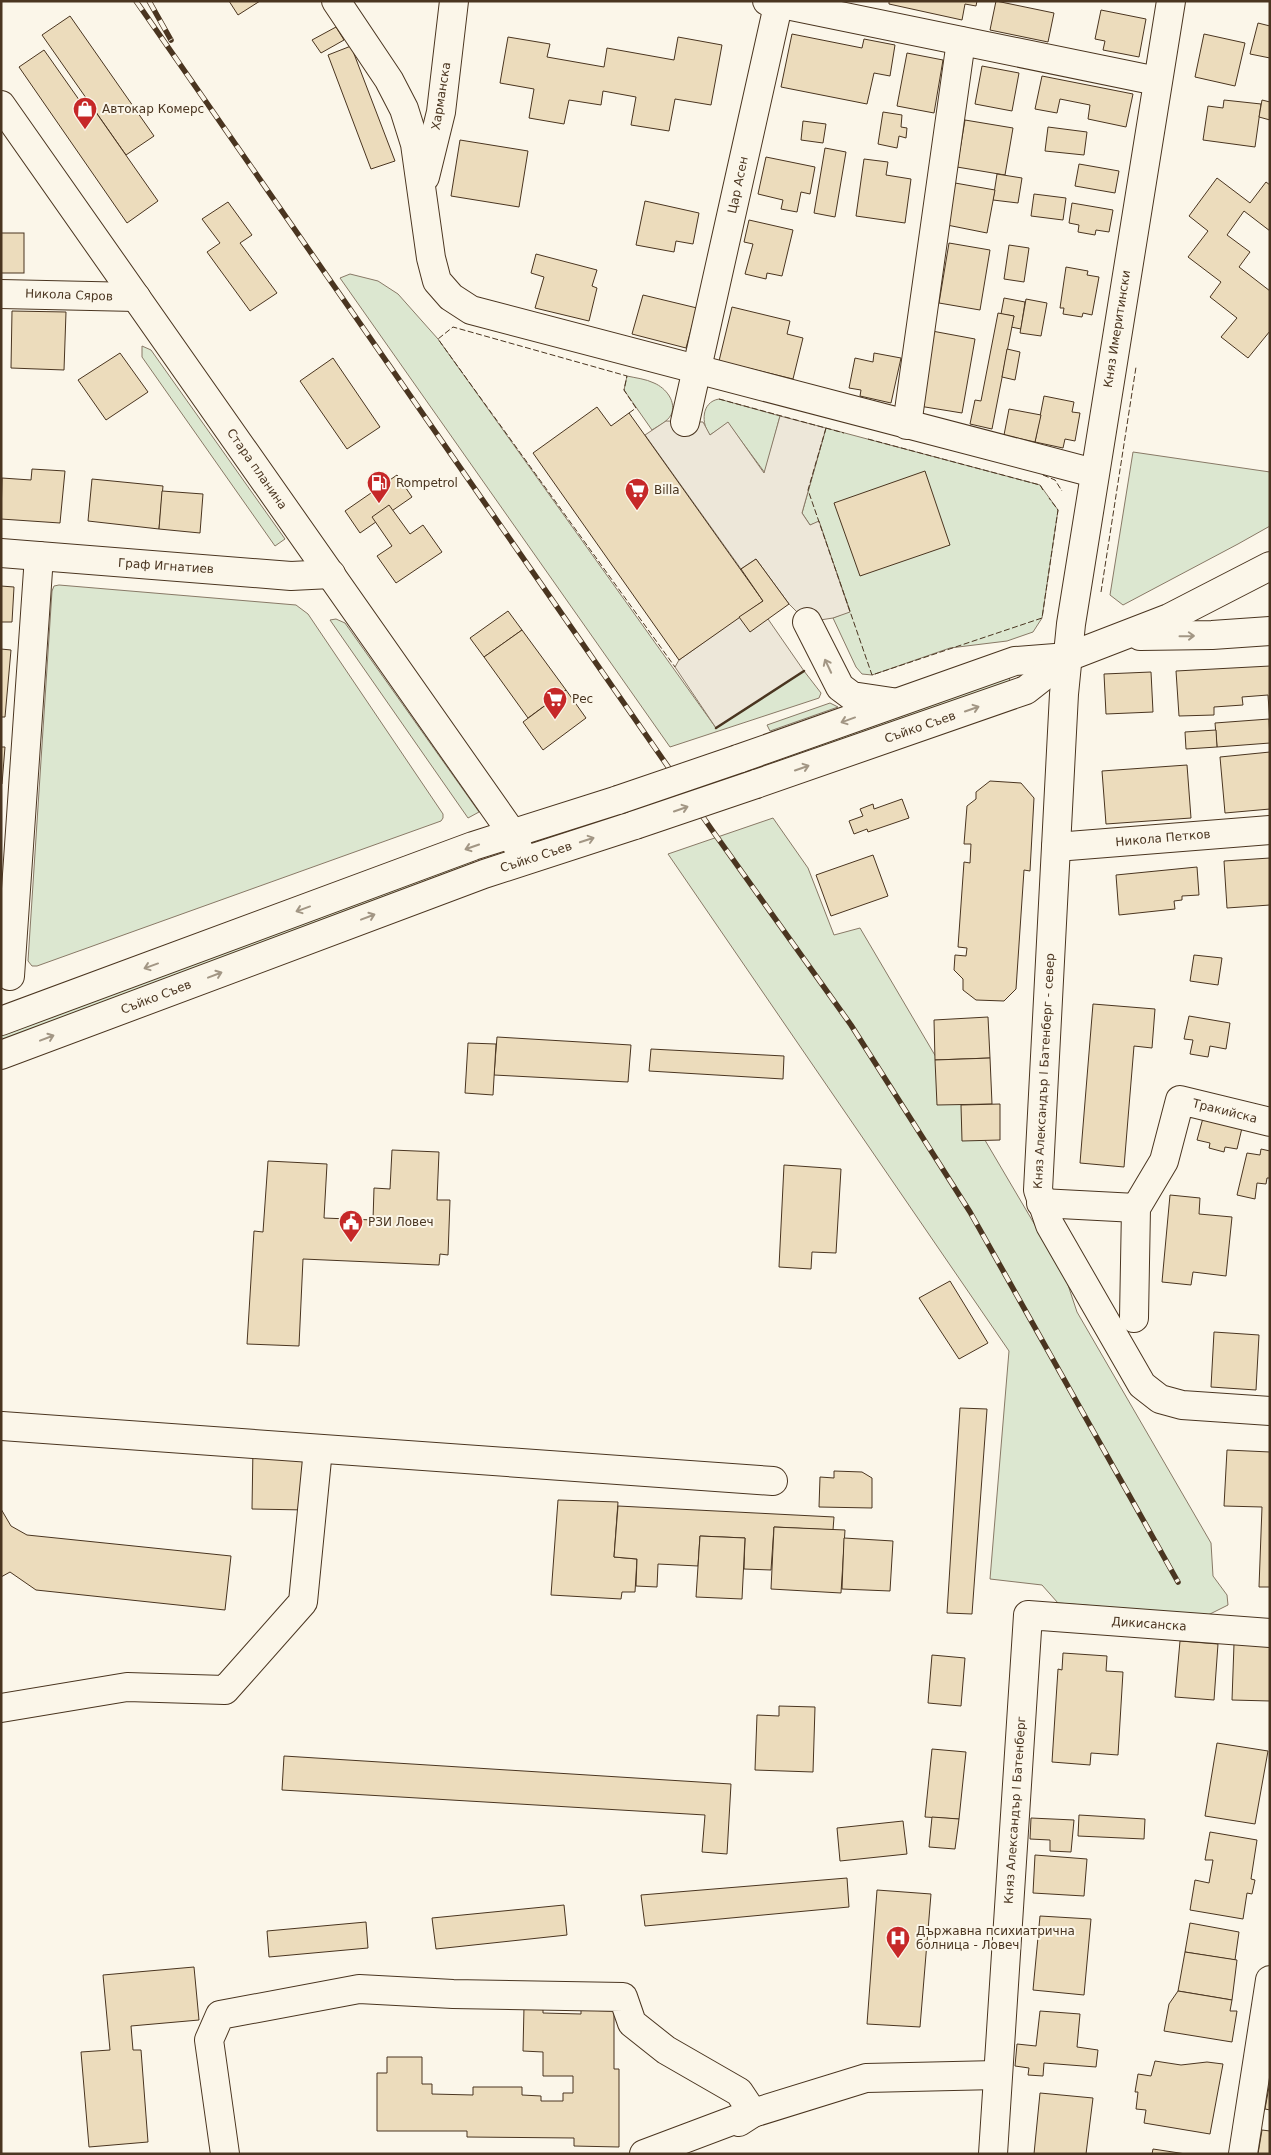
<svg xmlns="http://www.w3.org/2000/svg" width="1271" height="2155" font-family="'DejaVu Sans',sans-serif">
	<rect width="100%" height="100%" fill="#fbf6e9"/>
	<!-- green -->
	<g fill="#dce7d0" stroke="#887966">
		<path d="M350,274L378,281L398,294L438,339L716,728L804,671L821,693L819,698L670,747L340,278Z"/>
		<path d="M142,346L151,350L285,539L275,546L142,357Z"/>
		<path d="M627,376C636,378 646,379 654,383C666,388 677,402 671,415C667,422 658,426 652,430L624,390Z"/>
		<path d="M719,399L780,416L765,473L728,423L710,435C701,424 701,402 719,399Z"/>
		<path d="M826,428L1040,485L1058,510L1042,618L1033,632L1007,641L950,648L872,675L862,674L856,667L833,618L850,611L819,522L810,525L802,513Z"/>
		<path d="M1133,452L1270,472V526L1238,544L1123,605L1110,595Z"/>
		<path d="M59,585L296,605L308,614L443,814V818L441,821L37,966H32L28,961L52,591L54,586Z"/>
		<path d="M336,619L345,623L479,812L468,818L330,620Z"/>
		<path d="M1009,676L1010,683L612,822L607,820V817Z"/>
		<path d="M830,703L838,707L770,731L767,725Z"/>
		<path d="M773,818L808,868L834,935L860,928L1065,1276L1077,1312L1211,1543L1213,1576L1227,1595L1228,1605L1208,1615L1058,1603L1042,1585L990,1579L1009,1351L668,854Z"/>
		<path d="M473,860V864L1,1042V1034Z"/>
	</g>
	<!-- parking -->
	<g fill="#ede7d9" stroke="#887966">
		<path d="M780,416L826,428L802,513L810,525L819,521L850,612L833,618L807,622L789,604L756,559L741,569L645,435L666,421L703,422L710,435L728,422L764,473Z"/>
		<path d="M739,617L768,619L804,671L716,728L675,667L679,660Z"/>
	</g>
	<!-- building -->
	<g fill="#ecdcbc" stroke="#4a3520">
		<path d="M229,1H260L238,15Z"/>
		<path d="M889,1H977L976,6L965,4L962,20L889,4Z"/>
		<path d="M996,1L1054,13L1048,42L990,30Z"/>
		<path d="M1101,10L1146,19L1139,57L1103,50L1105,41L1095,39Z"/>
		<path d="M70,16L154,136L126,155L42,35Z"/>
		<path d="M1258,23L1270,26V58L1250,54Z"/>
		<path d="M336,27L344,40L321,53L312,40Z"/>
		<path d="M792,34L862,48L864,39L895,45L890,76L874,73L867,104L781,87Z"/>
		<path d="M1204,34L1245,43L1235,86L1195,77Z"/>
		<path d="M508,37L550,44L547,57L604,67L607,48L674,60L678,37L722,45L711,105L675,99L669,131L631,125L636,97L603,91L601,105L569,100L564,124L529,118L534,89L500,83Z"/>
		<path d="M351,46L395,161L371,169L328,55Z"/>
		<path d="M44,50L82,104L88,101L158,201L127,223L19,67Z"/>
		<path d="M907,53L943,60L934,113L897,106Z"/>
		<path d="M982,66L1019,73L1012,111L975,104Z"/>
		<path d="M1042,76L1133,94L1126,127L1088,119L1090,105L1060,99L1057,113L1035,109Z"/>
		<path d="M1224,100L1261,104L1255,147L1203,140L1208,106L1223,108Z"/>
		<path d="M1262,100L1270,102V120L1259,117Z"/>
		<path d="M883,112L902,115L901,127L907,128L906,138L899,136L897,148L878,144Z"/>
		<path d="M965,120L1013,128L1005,175L957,167Z"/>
		<path d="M803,121L826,124L823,143L801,140Z"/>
		<path d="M1048,127L1087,132L1084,155L1045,151Z"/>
		<path d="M460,140L528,151L519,207L451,196Z"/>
		<path d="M825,148L846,152L835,217L814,213Z"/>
		<path d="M766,157L815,167L810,194L801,192L797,212L781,209L783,200L758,194Z"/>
		<path d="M864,159L888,162L886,175L911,179L905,223L856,216Z"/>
		<path d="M1079,164L1119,171L1115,193L1075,186Z"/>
		<path d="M997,174L1022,178L1018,203L993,200Z"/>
		<path d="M1217,178L1250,203L1266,182L1270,185V231L1244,211L1227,235L1250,252L1239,267L1270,291V331L1248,358L1221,337L1237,318L1210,297L1221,282L1188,257L1208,231L1189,216Z"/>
		<path d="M955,183L995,190L987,233L947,225Z"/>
		<path d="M1034,194L1066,198L1063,220L1031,216Z"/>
		<path d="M645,201L699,213L693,244L676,241L674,252L636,245Z"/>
		<path d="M228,202L252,235L240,243L277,293L250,311L207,252L220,243L202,219Z"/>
		<path d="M1072,203L1113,210L1109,232L1096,230L1095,235L1078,232L1079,225L1069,223Z"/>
		<path d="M749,220L793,230L782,276L767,273L766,279L745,274L753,244L744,242Z"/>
		<rect x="1" y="233" width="23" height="40"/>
		<path d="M949,243L990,250L980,310L939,303Z"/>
		<path d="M1009,245L1029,248L1024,282L1004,279Z"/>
		<path d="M536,254L597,270L592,286L597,288L589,321L535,308L544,277L531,273Z"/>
		<path d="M1066,267L1088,271L1087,275L1099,277L1092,315L1083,313L1082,317L1063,314L1064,308H1060Z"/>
		<path d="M643,295L697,308L686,348L632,334Z"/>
		<path d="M1004,298L1025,302L1021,329L1011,327L1014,316L1001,314Z"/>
		<path d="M1026,299L1047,303L1041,336L1020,333Z"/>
		<path d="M732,307L790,321L787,334L803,338L793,379L719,361Z"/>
		<path d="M12,311L66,312L64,370L11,368Z"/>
		<path d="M998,313L1014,316L992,429L970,424L975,400L981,401Z"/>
		<path d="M932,331L975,339L962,413L919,406Z"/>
		<path d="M1007,349L1020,352L1015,380L1002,377Z"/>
		<path d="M120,353L148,392L106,420L78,380Z"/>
		<path d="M874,353L901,358L891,403L860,396L861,390L849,388L855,358L873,362Z"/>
		<path d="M333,358L380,427L347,449L300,381Z"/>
		<path d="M1044,396L1074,402L1072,412L1080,413L1075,441L1065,439L1063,448L1035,442Z"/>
		<path d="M597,407L611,426L629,413L763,601L679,660L533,453Z"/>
		<path d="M1009,409L1041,415L1035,442L1004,435Z"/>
		<path d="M32,469L65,471L60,523L1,519L2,478L31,480Z"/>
		<path d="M925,471L950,545L860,576L834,503Z"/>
		<path d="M397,475L412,497L360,533L345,511Z"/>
		<path d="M92,479L163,486L159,529L88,521Z"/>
		<path d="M162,491L203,494L200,533L159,529Z"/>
		<path d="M389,505L410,534L423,525L442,552L396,583L377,556L392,546L372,517Z"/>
		<path d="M756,559L789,604L750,632L739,617L763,601L741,569Z"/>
		<path d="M1,586L14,587L12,622H1Z"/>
		<path d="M508,611L522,630L484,657L470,638Z"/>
		<path d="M522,630L566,690L528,718L484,657Z"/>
		<path d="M1,649L11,650L5,717H1Z"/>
		<path d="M1270,666V724L1268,695L1242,697L1243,705L1214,707V715L1179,716L1176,671Z"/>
		<path d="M1151,672L1153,712L1106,714L1104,674Z"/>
		<path d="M566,690L586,718L543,750L523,722Z"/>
		<path d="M1269,719L1270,743L1217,747L1215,723Z"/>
		<path d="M1216,730L1217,747L1186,749L1185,732Z"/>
		<path d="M1,747H5L2,784H1Z"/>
		<path d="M1270,752V809L1225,813L1220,757Z"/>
		<path d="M1187,765L1191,818L1106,824L1102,771Z"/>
		<path d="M990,781L1021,783L1034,798L1030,871L1024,870L1016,989L1004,1001L976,1000L963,990V979L954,970L955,955L966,956L967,948L958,947L964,862L970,863L971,844H964L967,806L976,799V792Z"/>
		<path d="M902,799L909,818L868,832L867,829L854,834L849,821L863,816L860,809L873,804L874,809Z"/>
		<path d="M873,855L888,896L831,916L816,875Z"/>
		<path d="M1270,858V905L1227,908L1224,861Z"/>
		<path d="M1197,867L1199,895L1182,896V900L1174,901L1175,909L1119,915L1116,875Z"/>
		<path d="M1194,955L1222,958L1218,985L1190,981Z"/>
		<path d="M1093,1004L1155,1009L1152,1048L1134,1046L1124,1167L1080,1163Z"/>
		<path d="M1189,1016L1230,1023L1226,1049L1210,1046L1208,1057L1190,1054L1193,1040L1184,1039Z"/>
		<path d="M988,1017L990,1058L935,1060L934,1020Z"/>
		<path d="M497,1037L631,1045L628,1082L494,1075Z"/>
		<path d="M468,1043L496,1044L493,1095L465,1093Z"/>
		<path d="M651,1049L784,1056L783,1079L649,1071Z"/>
		<path d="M990,1058L992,1104L937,1105L935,1060Z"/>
		<path d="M1000,1104V1140L962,1141L961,1105Z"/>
		<path d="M1203,1118L1242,1128L1237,1149L1225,1147L1224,1152L1209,1148L1210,1143L1197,1140Z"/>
		<path d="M1261,1149L1270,1151V1178H1267L1266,1184L1257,1183L1255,1199L1237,1195L1247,1153L1260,1155Z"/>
		<path d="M392,1150L439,1152L437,1200H450L448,1255L440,1254L439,1265L303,1259L299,1346L247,1344L254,1231L263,1232L268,1161L327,1164L324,1218L373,1220L374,1188L390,1189Z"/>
		<path d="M784,1165L841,1169L836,1253L812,1252L811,1269L779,1267Z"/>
		<path d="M1170,1195L1200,1198L1199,1214L1232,1217L1226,1276L1193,1272L1191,1285L1162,1282Z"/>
		<path d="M950,1281L988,1343L959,1359L919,1298Z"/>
		<path d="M1214,1332L1259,1335L1256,1390L1211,1387Z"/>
		<path d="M960,1408L987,1409L972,1614L947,1613Z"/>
		<path d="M253,1447L307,1455L306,1510L252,1509Z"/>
		<path d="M1227,1450L1270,1452V1587H1259L1262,1507L1224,1506Z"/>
		<path d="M834,1471L862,1472L872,1478V1508L819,1507L820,1477L834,1478Z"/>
		<path d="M558,1500L618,1502L614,1557L637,1559L635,1592H622L621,1599L551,1595Z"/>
		<path d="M618,1506L834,1517L833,1530L774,1527L771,1570L744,1569L745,1538L700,1536L698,1566L658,1564L657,1587L636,1586L637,1559L614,1557Z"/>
		<path d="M1,1509L11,1526L27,1535L231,1556L225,1610L36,1590L10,1572L1,1577Z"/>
		<path d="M774,1527L845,1530L841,1593L771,1589Z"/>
		<path d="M700,1536L745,1538L742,1599L696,1597Z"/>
		<path d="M844,1538L893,1541L890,1591L842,1589Z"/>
		<path d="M1180,1641L1218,1644L1214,1700L1175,1697Z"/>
		<path d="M1234,1644L1270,1645V1701L1232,1700Z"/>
		<path d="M1063,1653L1107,1656L1106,1671L1123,1672L1118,1755L1091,1753L1090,1765L1052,1762L1058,1669L1062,1670Z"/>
		<path d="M932,1655L965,1658L961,1706L928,1703Z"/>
		<path d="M779,1706L815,1707L813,1772L755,1770L757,1715L779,1716Z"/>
		<path d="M1217,1743L1268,1751L1255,1824L1205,1816Z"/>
		<path d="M932,1749L966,1752L959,1819L925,1817Z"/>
		<path d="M284,1756L731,1784L727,1854L702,1852L705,1815L282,1790Z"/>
		<path d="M1079,1815L1145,1819L1144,1839L1078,1836Z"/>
		<path d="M932,1817L959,1819L955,1849L929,1847Z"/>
		<path d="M1031,1818L1074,1820L1071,1852L1050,1851V1840L1030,1839Z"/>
		<path d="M903,1821L907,1854L840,1861L837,1828Z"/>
		<path d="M1210,1832L1257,1840L1251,1879L1255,1880L1252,1894L1247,1893L1243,1919L1190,1910L1195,1880L1209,1883L1213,1860H1205Z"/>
		<path d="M1035,1855L1087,1859L1084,1896L1033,1893Z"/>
		<path d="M847,1878L849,1907L645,1926L641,1895Z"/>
		<path d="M877,1890L931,1894L920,2027L867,2024Z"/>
		<path d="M564,1905L567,1935L436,1949L432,1918Z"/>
		<path d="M1040,1916L1091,1919L1084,1995L1033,1990Z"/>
		<path d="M366,1922L368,1948L269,1957L267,1931Z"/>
		<path d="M1190,1923L1239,1932L1235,1960L1185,1952Z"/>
		<path d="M1185,1952L1237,1960L1232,2000L1178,1991Z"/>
		<path d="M194,1967L199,2020L131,2026L133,2050H141L148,2142L89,2147L81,2052L110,2050L103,1975Z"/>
		<path d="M1178,1991L1232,2000L1230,2011H1237L1232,2042L1164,2031L1169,2004Z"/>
		<path d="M524,2007H543V2013L581,2014V2010L614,2011V2069H619V2147L574,2146V2138L467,2137V2131H377V2073H387V2057H422V2084H432V2094L473,2095V2087H522V2095L541,2096V2101H563V2093H573V2076H543V2052L523,2051Z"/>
		<path d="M1040,2011L1080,2014L1077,2047L1098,2050L1096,2067L1044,2063L1043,2076L1028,2075L1029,2068L1015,2066L1017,2044L1036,2046Z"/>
		<path d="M1155,2061L1181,2065L1207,2062L1223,2064L1210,2134L1144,2123L1146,2110L1136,2109L1138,2092H1135L1138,2074L1151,2076Z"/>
		<path d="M1270,2081V2110L1265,2109Z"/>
		<path d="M1040,2093L1093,2098L1086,2154H1034Z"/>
		<path d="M1262,2130L1270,2131V2154H1258Z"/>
		<path d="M1153,2149L1186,2154H1152Z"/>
	</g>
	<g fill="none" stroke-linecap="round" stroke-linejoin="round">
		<defs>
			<g id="minor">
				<path d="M336,1L389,80L404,109L415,144L431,258L437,281L451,297L471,310L1094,473"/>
				<path d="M767,1L1157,81"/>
				<path d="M1171,1L1071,624L1064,694L1038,1190L1050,1225L1142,1385L1160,1399L1182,1405L1270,1411"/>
				<path d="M1,105L512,833L523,860"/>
				<path d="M425,177L441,112L454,1"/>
				<path d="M1,294L136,297"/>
				<path d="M685,422L779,1"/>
				<path d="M907,425L961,41"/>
				<path d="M1,553L291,576L331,574"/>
				<path d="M807,622L840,687L852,696L892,702"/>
				<path d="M1140,636L1212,635L1270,631"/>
				<path d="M738,759L1015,661L1068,657L1169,618L1270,566"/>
				<path d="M756,784L1026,690L1068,657"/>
				<path d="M1056,847L1270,830"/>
				<path d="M10,976L39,556"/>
				<path d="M1,1021L473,846L618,800"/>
				<path d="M1,1055L484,874L635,825"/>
				<path d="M1041,1203L1136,1208"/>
				<path d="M1134,1318L1136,1208L1164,1161L1180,1100L1270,1122"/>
				<path d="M2,1426L773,1481"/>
				<path d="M1,1708L127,1687L225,1690L303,1602L318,1449"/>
				<path d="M739,2122L753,2113L866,2078L997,2075"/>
				<path d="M225,2154L209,2040L220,2015L359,1989L453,1994L623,1997L632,2023L666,2050L739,2092L753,2113L644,2154"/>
				<path d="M993,2154L1028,1615L1270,1633"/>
				<path d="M1243,2154L1270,1980"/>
			</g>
		</defs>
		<!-- minor casing -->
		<use href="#minor" stroke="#4a3520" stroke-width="30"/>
		<!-- minor -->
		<use href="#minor" stroke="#fbf6e9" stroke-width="28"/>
		<defs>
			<g id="rail">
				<path d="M136,1L712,830L851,1025L970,1212L1178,1582"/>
				<path d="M149,1L171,40"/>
			</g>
		</defs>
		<!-- rail casing -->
		<use href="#rail" stroke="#4a3520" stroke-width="5.5"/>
		<!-- rail -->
		<use href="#rail" stroke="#fbf6e9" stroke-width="4" stroke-dasharray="11" stroke-linecap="butt"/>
		<defs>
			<g id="minor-bridge">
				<path d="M618,800L738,759"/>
				<path d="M635,825L756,784"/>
			</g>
		</defs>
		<!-- minor-bridge casing -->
		<use href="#minor-bridge" stroke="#4a3520" stroke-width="30" stroke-linecap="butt"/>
		<!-- minor-bridge -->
		<use href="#minor-bridge" stroke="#fbf6e9" stroke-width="28"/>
		<!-- fence -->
		<g stroke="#4a3520" stroke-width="1" stroke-dasharray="6 2.5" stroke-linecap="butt">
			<path d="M719,399L844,433"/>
			<path d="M629,413L636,408L624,390L627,376L453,327L438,339L675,667"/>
			<path d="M826,428L808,490L872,675L1042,618L1058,510L1049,498"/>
			<path d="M868,439L1040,485L1043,490"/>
			<path d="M1043,475L1055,480L1062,491"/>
			<path d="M1101,592L1136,367"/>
		</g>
		<!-- wall -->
		<path stroke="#4a3520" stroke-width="2.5" d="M716,728L804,671"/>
	</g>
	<!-- one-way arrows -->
	<defs><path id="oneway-shaft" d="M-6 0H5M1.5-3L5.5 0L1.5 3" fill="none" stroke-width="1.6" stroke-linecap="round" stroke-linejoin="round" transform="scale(1.25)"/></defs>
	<g stroke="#a29684">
		<use href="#oneway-shaft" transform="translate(1187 636) rotate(-1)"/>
		<use href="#oneway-shaft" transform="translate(828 666) rotate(-115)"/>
		<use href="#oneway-shaft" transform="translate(972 709) rotate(-19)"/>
		<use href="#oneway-shaft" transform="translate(848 720) rotate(160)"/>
		<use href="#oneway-shaft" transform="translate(802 768) rotate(-19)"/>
		<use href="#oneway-shaft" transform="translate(681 809) rotate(-19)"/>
		<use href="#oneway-shaft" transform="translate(587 840) rotate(-18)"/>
		<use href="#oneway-shaft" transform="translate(472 847) rotate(161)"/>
		<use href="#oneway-shaft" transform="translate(303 909) rotate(160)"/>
		<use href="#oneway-shaft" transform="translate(368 917) rotate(-21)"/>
		<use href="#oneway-shaft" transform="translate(151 966) rotate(160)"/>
		<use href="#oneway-shaft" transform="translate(215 975) rotate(-21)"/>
		<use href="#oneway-shaft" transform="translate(47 1038) rotate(-21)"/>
	</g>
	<!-- icons -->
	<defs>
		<symbol id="shop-pin" viewBox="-11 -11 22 30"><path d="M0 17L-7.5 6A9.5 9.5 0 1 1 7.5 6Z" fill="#c62828" stroke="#fbf6e9"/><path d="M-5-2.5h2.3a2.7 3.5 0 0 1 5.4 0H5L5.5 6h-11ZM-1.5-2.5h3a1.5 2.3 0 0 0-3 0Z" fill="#fff"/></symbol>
		<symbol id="fuel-pin" viewBox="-11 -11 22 30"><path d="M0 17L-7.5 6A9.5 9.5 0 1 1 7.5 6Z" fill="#c62828" stroke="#fbf6e9"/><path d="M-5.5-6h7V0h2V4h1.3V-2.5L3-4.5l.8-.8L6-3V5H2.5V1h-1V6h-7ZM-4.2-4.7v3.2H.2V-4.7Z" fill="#fff"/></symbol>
		<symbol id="supermarket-pin" viewBox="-11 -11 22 30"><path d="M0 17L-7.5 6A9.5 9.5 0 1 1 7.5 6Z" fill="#c62828" stroke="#fbf6e9"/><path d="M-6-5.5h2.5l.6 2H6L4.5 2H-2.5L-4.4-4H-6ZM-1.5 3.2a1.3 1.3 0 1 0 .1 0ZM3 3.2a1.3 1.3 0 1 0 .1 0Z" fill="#fff"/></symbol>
		<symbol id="civic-pin" viewBox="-11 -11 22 30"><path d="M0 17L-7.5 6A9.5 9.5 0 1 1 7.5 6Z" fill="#c62828" stroke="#fbf6e9"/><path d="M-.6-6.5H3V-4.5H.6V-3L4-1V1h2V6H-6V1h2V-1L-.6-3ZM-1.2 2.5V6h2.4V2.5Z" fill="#fff"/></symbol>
		<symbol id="hospital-pin" viewBox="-11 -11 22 30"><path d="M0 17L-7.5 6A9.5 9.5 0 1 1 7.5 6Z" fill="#c62828" stroke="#fbf6e9"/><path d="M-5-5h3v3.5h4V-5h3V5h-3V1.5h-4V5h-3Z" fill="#fff"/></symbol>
	</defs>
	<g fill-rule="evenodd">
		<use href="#shop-pin" x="71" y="95" width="28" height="38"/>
		<use href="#fuel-pin" x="365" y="469" width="28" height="38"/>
		<use href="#supermarket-pin" x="623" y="476" width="28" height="38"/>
		<use href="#supermarket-pin" x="541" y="685" width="28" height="38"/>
		<use href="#civic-pin" x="337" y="1208" width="28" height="38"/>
		<use href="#hospital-pin" x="884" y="1924" width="28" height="38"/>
	</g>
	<g text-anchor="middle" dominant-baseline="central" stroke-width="4" stroke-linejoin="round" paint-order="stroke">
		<!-- street labels -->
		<g font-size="12" fill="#4a3520" stroke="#fbf6e9">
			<text transform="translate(441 96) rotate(-81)">Харманска</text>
			<text transform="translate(738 185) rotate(-78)">Цар Асен</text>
			<text transform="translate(69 295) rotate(2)">Никола Сяров</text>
			<text transform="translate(1117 329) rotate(-81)">Княз Имеритински</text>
			<text transform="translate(257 469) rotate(55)">Стара планина</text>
			<text transform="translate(166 566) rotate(4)">Граф Игнатиев</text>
			<text transform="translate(920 727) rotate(-19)">Съйко Съев</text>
			<text transform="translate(1163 838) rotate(-5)">Никола Петков</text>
			<text transform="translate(536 857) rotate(-18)">Съйко Съев</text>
			<text transform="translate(156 997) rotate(-21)">Съйко Съев</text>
			<text transform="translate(1044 1071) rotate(-87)">Княз Александър I Батенберг - север</text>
			<text transform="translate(1225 1111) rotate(14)">Тракийска</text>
			<text transform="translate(1149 1624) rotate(4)">Дикисанска</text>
			<text transform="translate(1015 1810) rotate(-86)">Княз Александър I Батенберг</text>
		</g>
		<!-- poi labels -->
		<g font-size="12" fill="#4a3520" stroke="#fbf6e9" text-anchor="start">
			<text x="102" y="109">Автокар Комерс</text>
			<text x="396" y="483">Rompetrol</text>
			<text x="654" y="490">Billa</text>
			<text x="572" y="699">Рес</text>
			<text x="368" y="1222">РЗИ Ловеч</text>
			<text x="916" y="1931">Държавна психиатрична<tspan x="916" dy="14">болница - Ловеч</tspan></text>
		</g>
	</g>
	<!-- border -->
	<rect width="1271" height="2155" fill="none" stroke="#4a3520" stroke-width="5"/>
</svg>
